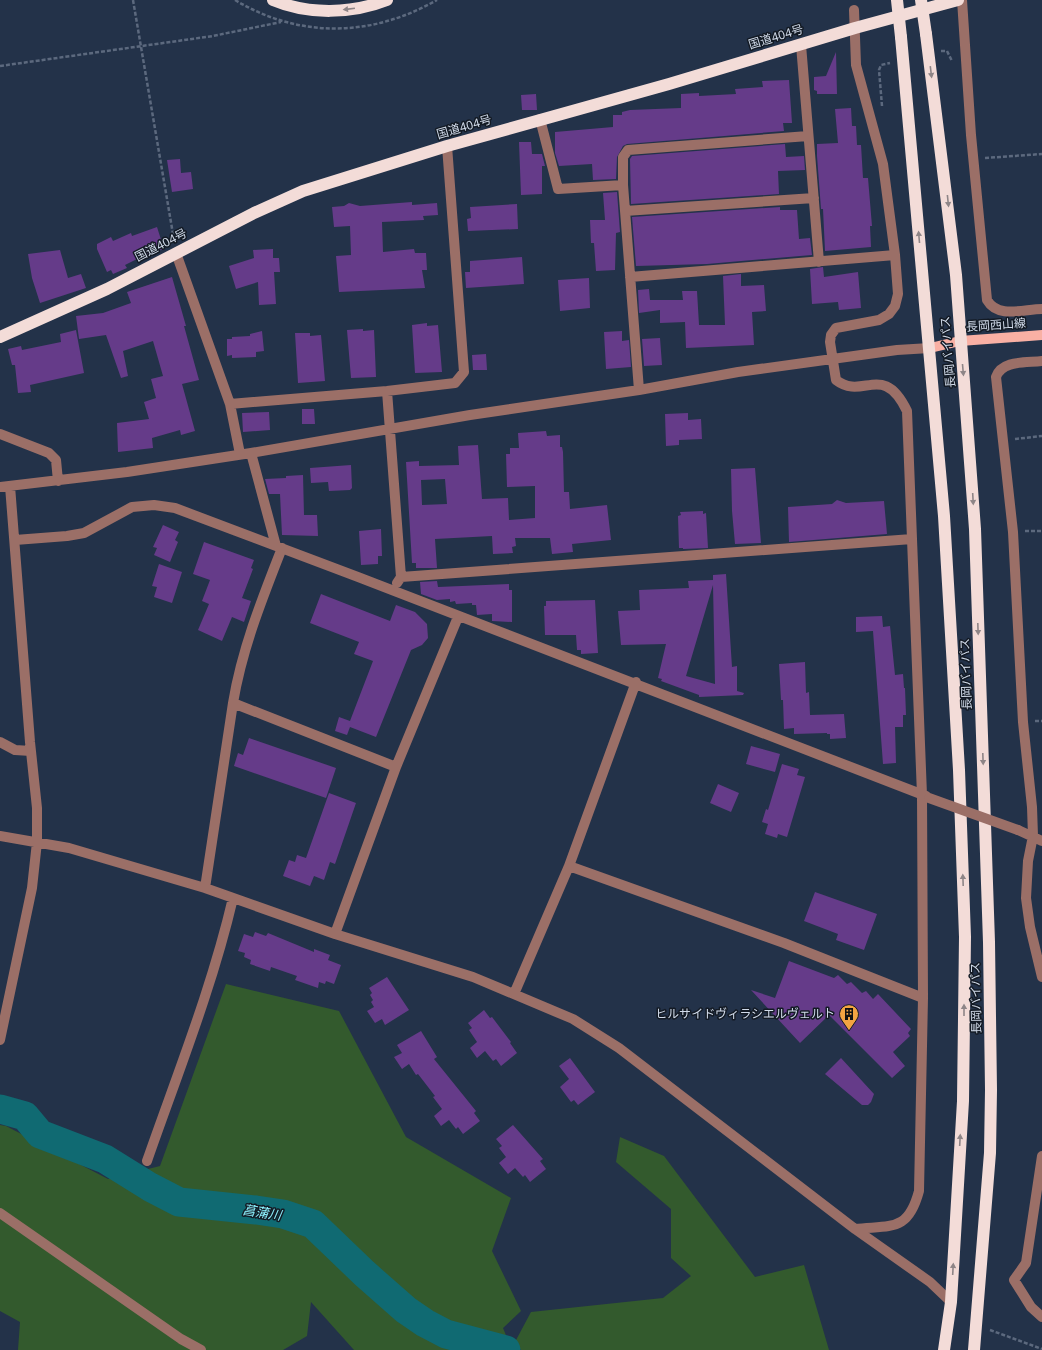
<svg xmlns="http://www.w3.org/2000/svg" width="1042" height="1350" viewBox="0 0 1042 1350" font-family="'Noto Sans','Noto Sans JP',sans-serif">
  <rect width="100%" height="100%" fill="#233249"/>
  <!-- green -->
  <path fill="#335a2d" d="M226,984L339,1011L406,1137L511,1198L492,1251L521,1311L503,1328L512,1350H354L311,1302L307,1336L283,1350H18L20,1322L0,1311V1125L6,1126L108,1179L160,1166Z
    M620,1137L664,1156L755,1277L804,1265L829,1350H521L515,1342L531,1312L663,1298L691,1276L671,1258V1209L616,1162Z"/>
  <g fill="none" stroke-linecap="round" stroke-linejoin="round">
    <!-- river -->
    <path stroke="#106a72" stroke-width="29" d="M0,1109L25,1116L40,1134L105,1159L150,1187L179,1202L256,1210L283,1214L313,1224L364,1273L406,1310L425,1323L446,1334L506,1350"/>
  </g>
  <!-- building -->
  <path fill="#653b89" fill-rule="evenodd" d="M836,52L837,94H817V91L814,90V77L826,76Z
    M789,80L792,123H783L784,131L627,144L623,146L617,157L616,179L593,180L592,164L559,166L555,153V132L613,127V115H622V112L630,110L681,108V94L699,93V96L736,94L735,89L763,87L762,81Z
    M536,94L537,110H522L521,95Z
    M851,108L852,126H856L857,145H861L863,178H868L872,226H870L871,247L825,251L823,209H821L817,156V144L838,143L835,109Z
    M519,142H531L532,154H542L545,166H542V194L521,195Z
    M785,144L786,157L804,156L805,170L778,171L779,194L631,204L630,159L632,156Z
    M180,159L181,173L191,172L193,189L172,192L167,160Z
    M617,192L620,232L616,233L615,270L596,271L594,243H591L590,220H605L603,193Z
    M412,202V205L437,203L438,215L423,216L424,220L382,222L383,252L414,249L415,253H426L427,270H422L425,288L339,292L336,256L351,255L350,226L334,227L332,207L344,206L349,203L360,206Z
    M517,204L518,229L468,231L467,219L471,218L470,207Z
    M780,207V210H797L799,239L810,238L812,255L707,264L636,266L632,217Z
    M157,227L164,249L145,255L125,265L127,268L113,274L111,270L107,272L97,249V244L111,237L113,241L131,233L132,236Z
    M273,249V258H279L280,272H274L276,304L259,305L258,282L236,289L229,266L254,258L253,250Z
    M60,250L68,278L81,274L86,288L40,303L32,278L28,254Z
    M522,257L524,284L466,288L465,272H470V261Z
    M823,267L824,277L858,272L861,308L839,310L838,302L812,304L810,269Z
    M741,274V286L764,285L766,311L752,312L754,345L686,348L685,322L660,323V310L639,313L638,290L649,289L650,300H683L682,291H697L699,325H725L723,276Z
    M172,277L186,326H184L199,380L182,384L195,431L181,435L180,430L152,438L153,448L118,452L117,423L149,419L144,402L156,398L151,379L163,376L153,341L123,351L128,376L121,378L106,335L79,339L76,316L103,313L131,303L127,292Z
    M589,278L590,308L560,311L558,280Z
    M427,323V326L438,325L442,372L415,373L412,325Z
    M363,329V331L374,330L376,377L351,378L347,330Z
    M76,330L84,373L30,385L31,392L18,393L15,365H12L8,349L21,346L22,350L61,342L60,334Z
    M262,331L264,351L256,352V357L232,358V355L227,356V339H232V337L250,336V334Z
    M622,331V341L629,340L631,367L606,369L604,332Z
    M295,333H310V336L321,335L325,381L298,383Z
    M660,338L662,365L644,366L642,339Z
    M486,354L487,370H473L472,355Z
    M302,409H314L315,424H302Z
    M269,412L270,430L243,432L242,413Z
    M688,413V420L701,419L702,439L679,440V445L666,446L665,414Z
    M546,431L547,436L560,435V447H562L563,452L564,492H569L570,509L607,505L611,540L572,544L573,552L552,554L550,538H515L516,546L512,547L513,553L493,554L492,536L435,539L437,568H416V563H412L406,462L419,461V466L459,465L458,446L478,445L482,499L508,498L509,520L535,518V486L507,487L506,454H510V448H519L518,433ZM445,479L447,504L422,505L421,480Z
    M351,465L352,488L350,490L329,491L328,482L311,483L310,468Z
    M755,468L761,543L735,544L732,511L731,469Z
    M303,475L304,515H317L318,536L282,535L280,494H269L265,479L286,478V476Z
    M837,500L846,503L884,501L887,534L789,542L788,507L832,504Z
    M703,511V514L706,513L708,548L683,549V548H679L678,516L681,515L680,512Z
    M163,525L179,532L175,540L178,542L170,562L154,555L157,548L153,547Z
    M381,529L382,556H378V564L361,565L359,531Z
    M204,542L254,560L251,568L253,569L242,598L251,601L244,622L232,617L222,641L198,630L209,604L202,601L210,580L193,574Z
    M159,564L182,572L172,603L154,597L157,587L152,586Z
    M726,574L732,667L737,666V691L744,693L743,695L699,697V695L661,681L662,679L658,678L666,644L621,645L618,611L640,610L639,590L689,588L688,581L713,580V575ZM713,585L715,684L686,676Z
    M437,581L438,587L509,584V590H512V622L492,621V614L477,615L476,605H472V603L456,604L455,601L450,602V599L437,600L421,594L420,582Z
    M321,594L390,621L396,605L415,612L427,624L428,638L422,645L411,650L376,737L350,727L347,735L335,731L339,717L350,721L373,661L354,654L359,642L310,623Z
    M595,600L598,653L581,654V650H577L576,635H545L544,606H546V601Z
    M882,616L883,627L890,626L895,675L903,674L904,688H905L906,715H903V727H895L896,763L883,764L873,631L856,632V617Z
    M805,662L806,693L809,692L810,715L844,714L846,738L830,739V734H827V733L794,734V728L784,729L783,700H781L779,664Z
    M249,738L336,768L326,798L234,766L238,753L243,755Z
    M751,746L780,754L775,772L746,764Z
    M782,764L799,769L797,775L805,777L787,837L778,834L777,838L765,834L768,824L762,822L766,809L768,810Z
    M718,784L739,793L731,812L710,803Z
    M329,793L356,803L335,864L330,862L324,880L314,876L310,886L283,876L289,860L295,862L297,855L306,858Z
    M815,892L877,914L864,950L836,940L838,934L804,921Z
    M255,932L266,936L268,933L314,952V949L330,955L328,960L341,965L334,984L326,981L325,984L319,982L318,988L295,980L297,976L271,967L270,971L250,964L251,960L244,957L245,953L238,951L244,934L253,937Z
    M789,961L834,978L838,975L847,984L851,982L862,993L866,991L873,999L878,994L911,1029L908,1033L910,1036L893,1052L905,1066L892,1078L829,1015L800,1043L751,990L775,998Z
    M387,977L409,1010L385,1025L382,1019L375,1023L367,1011L374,1007L371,1002L373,1000L370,995L372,993L369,988Z
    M484,1010L490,1018L492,1017L511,1042L510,1043L517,1053L501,1066L496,1059L493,1061L485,1051L477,1058L470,1048L477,1042L469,1030L472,1028L468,1023Z
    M421,1031L437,1057L434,1059L476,1111L474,1113L480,1121L463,1134L458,1127L456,1129L449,1120L441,1126L434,1116L442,1109L433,1097L435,1096L418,1074L416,1075L409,1064L402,1069L394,1057L402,1053L397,1045Z
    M570,1058L595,1092L578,1105L574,1100L571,1102L560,1087L569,1079L559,1066Z
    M841,1058L874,1094L871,1102L868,1105H862L825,1074Z
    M513,1125L543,1159L540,1161L546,1169L530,1182L525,1175L523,1177L515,1168L508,1174L499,1163L506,1157L499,1148L502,1146L496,1139Z"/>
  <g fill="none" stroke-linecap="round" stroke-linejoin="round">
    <!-- path -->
    <path stroke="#5c697e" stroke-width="2.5" stroke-dasharray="4 2" stroke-linecap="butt" d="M133,0L174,240
      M235,0C300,39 372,37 437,0
      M941,51H947L952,61
      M0,66L213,36L281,22
      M882,106L879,70L881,65L890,63
      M985,158L1042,154
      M1015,439L1042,436
      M1025,531H1042
      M1035,721H1042
      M990,1330L1042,1349"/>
    <!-- minor -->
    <path stroke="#9b6f67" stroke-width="10" d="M962,0L971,135L987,300C998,319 1024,309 1042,309
      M854,10L856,65L883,164L895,255L898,294L895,306L889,314L879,320L836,328L831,335L830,342L836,380C863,401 883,361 907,411L922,795L923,998L919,1191C908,1232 892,1225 855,1229
      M801,45L819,262
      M540,119L558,189L623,185
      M625,211L814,198
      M176,253L230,404L240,454
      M630,277L895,255
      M1042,361C1026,363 1002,360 996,377L1013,532L1023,722L1032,807L1033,836L1028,861L1026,898L1030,927L1042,977
      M639,390L623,185V157L628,150L808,136
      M387,391L401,577L397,583
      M230,404L387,391L455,383L464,372L447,146
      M0,434L49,453L56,460L58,481
      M251,453L276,546
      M0,487L127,472L251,453L470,415L639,390L738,372L897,350L930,348
      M15,540L67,536L84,533L132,507L154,505L175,508C426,602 676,698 926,796
      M401,577L912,539
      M233,703C242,649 262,599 282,548
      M0,742L15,750L31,751
      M1018,830L1042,841
      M0,836L69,848L205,888L335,934L473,977L573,1019L619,1048L855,1229L930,1282L951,1302
      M569,866L784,943L923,998
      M205,888L233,703L396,767
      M335,934L396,767L458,617
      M514,994L569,866L636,682
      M0,1040L32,888L37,842V808L30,742L10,486
      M1042,1156L1026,1263L1014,1280L1031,1307L1042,1317
      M147,1161C177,1075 212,988 233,898
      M0,1213L181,1339L201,1350"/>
    <!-- major -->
    <path stroke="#f9b0a4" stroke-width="10" d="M930,348L960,341L1042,335"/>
    <!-- highway -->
    <path stroke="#f3dcd8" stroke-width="12" d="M273,0C308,15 352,14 387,0
      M926,34L956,275L975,529L989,942L991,1090L990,1153L974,1350
      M901,37L944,516L959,770L965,937L963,1101L951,1302L944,1350
      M0,337L107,289L254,213L303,191L447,146L669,84L855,28L958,0"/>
    <!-- minor-bridge -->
    <path stroke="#9b6f67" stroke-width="10" d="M929,798L1018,830"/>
    <!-- highway-bridge -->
    <path stroke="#f3dcd8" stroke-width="12" d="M897,0L901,37
      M921,0L926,34"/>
  </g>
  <!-- one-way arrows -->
  <defs><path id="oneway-solid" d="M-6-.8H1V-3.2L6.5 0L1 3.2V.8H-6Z"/></defs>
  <g fill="#8e8587">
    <use href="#oneway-solid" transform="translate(349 9) rotate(173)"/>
    <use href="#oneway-solid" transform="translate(931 72) rotate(83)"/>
    <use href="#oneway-solid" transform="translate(948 201) rotate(84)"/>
    <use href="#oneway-solid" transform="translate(919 237) rotate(-95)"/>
    <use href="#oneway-solid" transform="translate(963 370) rotate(85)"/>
    <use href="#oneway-solid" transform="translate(973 499) rotate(87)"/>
    <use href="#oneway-solid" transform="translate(978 629) rotate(88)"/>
    <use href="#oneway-solid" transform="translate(983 759) rotate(88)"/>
    <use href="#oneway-solid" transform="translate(963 880) rotate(-92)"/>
    <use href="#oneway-solid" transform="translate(964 1010) rotate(-90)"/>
    <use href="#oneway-solid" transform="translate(960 1140) rotate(-87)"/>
    <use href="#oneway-solid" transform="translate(953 1269) rotate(-87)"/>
  </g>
  <!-- icons -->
  <defs>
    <g id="building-pin" transform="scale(1)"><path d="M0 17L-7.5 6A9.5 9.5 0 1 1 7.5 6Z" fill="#f3a442" stroke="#131a24"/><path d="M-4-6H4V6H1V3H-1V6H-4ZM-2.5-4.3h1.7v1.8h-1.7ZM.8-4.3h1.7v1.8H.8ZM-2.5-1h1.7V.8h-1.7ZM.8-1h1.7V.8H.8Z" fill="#111"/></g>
  </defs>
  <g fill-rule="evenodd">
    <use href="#building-pin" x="849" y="1014"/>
  </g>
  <g text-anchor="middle" stroke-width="3" stroke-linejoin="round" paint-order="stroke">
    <!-- street labels -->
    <g font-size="12" fill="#d1dbea" stroke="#131a24">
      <text transform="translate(776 37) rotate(-17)" y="4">国道404号</text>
      <text transform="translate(464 127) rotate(-16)" y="4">国道404号</text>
      <text transform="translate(161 245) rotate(-27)" y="4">国道404号</text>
      <text transform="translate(996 325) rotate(-4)" y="4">長岡西山線</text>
      <text transform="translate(948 352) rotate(-95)" y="4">長岡バイパス</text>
      <text transform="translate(966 674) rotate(-92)" y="4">長岡バイパス</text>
      <text transform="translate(976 998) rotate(-91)" y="4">長岡バイパス</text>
    </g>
    <!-- poi labels -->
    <g font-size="12" fill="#d1dbea" stroke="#131a24" text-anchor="end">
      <text x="835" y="1018">ヒルサイドヴィラシエルヴェルト</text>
    </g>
    <!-- water labels -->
    <g font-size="13" font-style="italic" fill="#8aeefa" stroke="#131a24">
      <text transform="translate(262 1212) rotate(9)" y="5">菖蒲川</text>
    </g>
  </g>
</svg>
